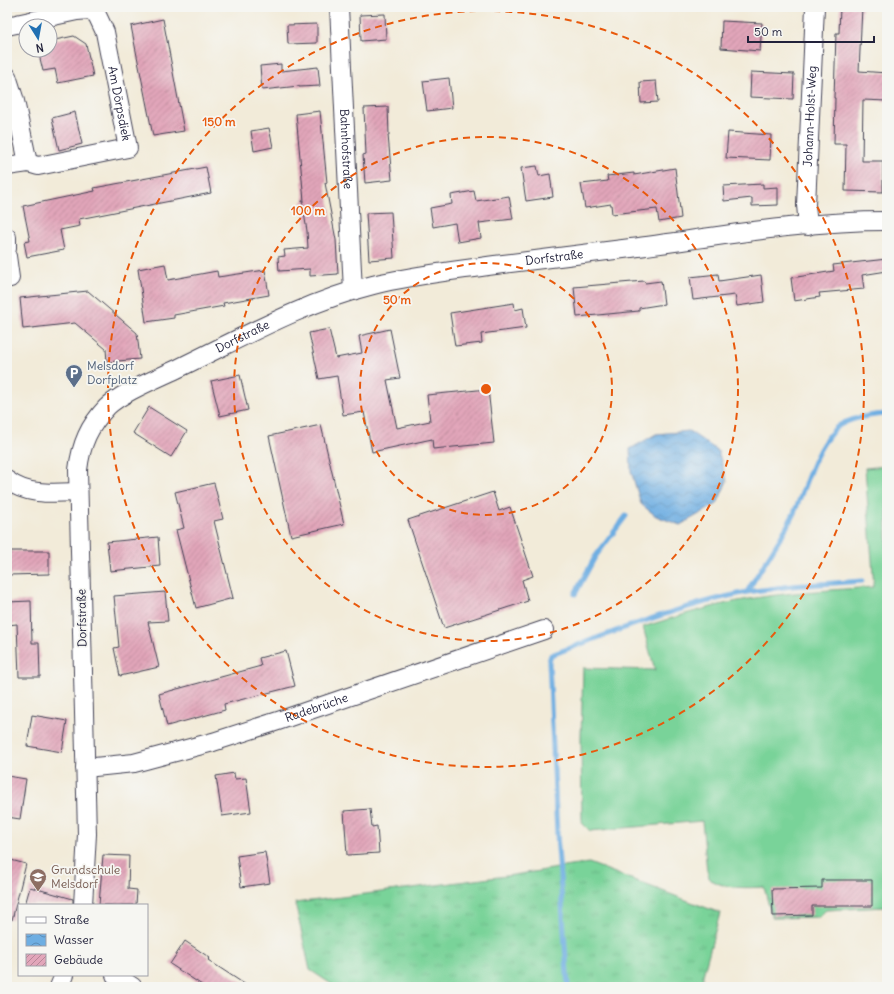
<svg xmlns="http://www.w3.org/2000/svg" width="894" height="994" viewBox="0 0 894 994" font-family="Delius,sans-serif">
  <defs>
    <pattern id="grass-tufts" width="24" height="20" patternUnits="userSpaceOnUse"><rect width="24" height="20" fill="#79d399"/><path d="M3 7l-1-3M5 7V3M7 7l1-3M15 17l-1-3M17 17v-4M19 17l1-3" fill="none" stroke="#68b585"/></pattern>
    <pattern id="water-waves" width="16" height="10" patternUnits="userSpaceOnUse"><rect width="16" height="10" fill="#6eaee2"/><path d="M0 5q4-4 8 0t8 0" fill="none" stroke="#5a8db8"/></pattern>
    <pattern id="building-hatch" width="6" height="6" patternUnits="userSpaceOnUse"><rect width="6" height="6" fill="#e2a6ba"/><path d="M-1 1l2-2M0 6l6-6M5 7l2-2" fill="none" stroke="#b78798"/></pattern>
  </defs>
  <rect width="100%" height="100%" fill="#f6f6f2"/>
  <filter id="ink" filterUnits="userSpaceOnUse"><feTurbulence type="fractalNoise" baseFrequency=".025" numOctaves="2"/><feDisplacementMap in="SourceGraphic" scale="8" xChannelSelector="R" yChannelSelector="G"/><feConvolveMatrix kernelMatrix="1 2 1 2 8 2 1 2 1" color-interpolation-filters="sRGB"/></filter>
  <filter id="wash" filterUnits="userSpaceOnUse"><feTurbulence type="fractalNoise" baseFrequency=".012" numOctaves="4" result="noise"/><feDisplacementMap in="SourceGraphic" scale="16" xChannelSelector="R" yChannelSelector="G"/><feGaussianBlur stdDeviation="0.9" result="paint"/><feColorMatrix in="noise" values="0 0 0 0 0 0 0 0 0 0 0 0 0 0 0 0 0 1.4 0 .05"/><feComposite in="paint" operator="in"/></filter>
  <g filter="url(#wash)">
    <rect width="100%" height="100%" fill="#f2ebd9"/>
    <!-- grass -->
    <path fill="url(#grass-tufts)" stroke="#4e7a6a" d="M589,863L720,913L703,975L702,987H336L310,970L295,903L514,875Z"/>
    <!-- pitch -->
    <path fill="#79d399" stroke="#4e7a6a" d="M887,466V898L885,907L826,910L819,917L772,918L764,887C746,888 727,889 710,880L707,871L702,821L590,831L582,823L581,737L583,668L655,670L643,627C678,616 713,605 749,599C790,592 832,590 874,587L865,468Z"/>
    <!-- water -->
    <path fill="url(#water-waves)" stroke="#48688e" d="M689,431L718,451L727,481L717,504L680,525L656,516L641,504L631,471L630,449L656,434Z"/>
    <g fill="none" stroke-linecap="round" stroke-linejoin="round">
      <!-- stream -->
      <path stroke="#6eaee2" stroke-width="5" d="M747,592L792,586L862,581
        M575,594L595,557L626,516
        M568,987L557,834L549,661L551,655C616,631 679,606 747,592C762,566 781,540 794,513C806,486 812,454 833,431C844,418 871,415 887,414"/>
    </g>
    <g id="blocks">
      <!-- building -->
      <path fill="url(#building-hatch)" d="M840,7H862L859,71L887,73V101L863,100L862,161H883V192L845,191L846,144H834L835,98H834L836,33H839Z
        M385,14L386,39L361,41L360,15Z
        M163,19L184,131L153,136L131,26Z
        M722,21L762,23L760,51L721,48Z
        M317,24V43L288,44L287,25Z
        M74,36L86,44L93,76L58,83L55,69L43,71L38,50H50V41Z
        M281,64V71L318,67L320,86L299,87V86L262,90L260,66Z
        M751,72L794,74L793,99L750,97Z
        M449,78L452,108L427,111L423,81Z
        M656,81L658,102L641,103L640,82Z
        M388,107L389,135H388L392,180L365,183L363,155L366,154L364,108Z
        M320,111L327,183H325L336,240L338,274L310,276V269L279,271L278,257L285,256L284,250L308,248L307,231L302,201H304L296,114Z
        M75,112L82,144L59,150L52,118Z
        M269,128L273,147L254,151L251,131Z
        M728,132L771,135L770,160L726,158Z
        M537,166L539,176L550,174L553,197L526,201L521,168Z
        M206,167L211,193L79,219L80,226L60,230L64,250L27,257L24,242L30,241L23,206L95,191L94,188Z
        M675,168L681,218L659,222L657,209L612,214L611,204L585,208L581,184L608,181L607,176L634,173V175Z
        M763,184V188L778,187V205L752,206V198L724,201L723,186Z
        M474,191L476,201L509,196L513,219L479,223L481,238L458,242L455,223L433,227L430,208L452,204L451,195Z
        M391,212L394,258L369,260L366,213Z
        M887,259V271L862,275L864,289L819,293L820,297L794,301L791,278L834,271L833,265Z
        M165,264L168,280L217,271L218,277L265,270L269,295L223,303L224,306L174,315V318L146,322L138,269Z
        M718,274L719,281L761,275L764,302L737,306L735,295L693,300L690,277Z
        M644,281L645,283L661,281L664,304L639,308V311L577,317L574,287Z
        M88,291L137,333L140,359L107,362L106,349L75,323L23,329L20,298Z
        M514,303L515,310L523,308L526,328L481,334L482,343L455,346L450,313Z
        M329,329L336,358L362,353L359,336L390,329L400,378L387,380L397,428L430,421L427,395L488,389L494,443L433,449L432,439L372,452L364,412L343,415L337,376L319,379L309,333Z
        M240,375L248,410L220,416L211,381Z
        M149,407L187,431L171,457L133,433Z
        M321,425L344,524L291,536L269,436Z
        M214,483L223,519L214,521L233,598L196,608L176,530L184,528L175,492Z
        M493,492L499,511L510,507L533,576L522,580L528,601L444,628L408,520Z
        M158,537L160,566L110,571L107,542Z
        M8,551H49V574L8,575Z
        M165,592L168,621L148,622L159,667L120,676L114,648L119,647L114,596Z
        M31,601L32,643H39L40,677H19L17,624L7,625V602Z
        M286,651L295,686L224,704L225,710L167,726L159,694L261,666L259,658Z
        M32,715L67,721L62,752L27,746Z
        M234,773L235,779L246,778L251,812L222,816L216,776Z
        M7,776L26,779L20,819L7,817Z
        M370,809L372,827L377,826L379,853L347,855L344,811Z
        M265,852L270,883L241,887L237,856Z
        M103,855L129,856L128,889L137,890L136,905H99Z
        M7,859L26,864L12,920L7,919Z
        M822,880H872V906H812V915L773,916L772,889L822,888Z
        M30,887L73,899V905H25Z
        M185,941L210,958L208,960L249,987H205L170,964Z"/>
    </g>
  </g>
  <g filter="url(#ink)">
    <use href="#blocks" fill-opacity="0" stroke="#414053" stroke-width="1"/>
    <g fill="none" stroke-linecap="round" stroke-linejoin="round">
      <!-- minor casing -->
      <g stroke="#414053" stroke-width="20">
        <g id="minor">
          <path id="s1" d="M339,7L353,291"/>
          <path id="s2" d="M7,26L77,11L90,10L97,15L105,32L128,148L38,166L28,163L7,166"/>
          <path d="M7,76L15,101L28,163"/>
          <path id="s3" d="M808,226L806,205L815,7"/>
          <path d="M7,237V249"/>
          <path d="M7,256L10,278"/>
          <path d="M7,480C27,496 54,493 78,492"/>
          <path id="s4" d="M85,768L134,763L213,742L278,721L544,630"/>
          <path id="s5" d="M83,905L87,834L78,470C81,444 89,426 107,407C122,392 161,377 181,367C243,337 305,302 373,285C413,275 454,271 495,265C540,259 586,254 631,248C716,237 801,221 887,221"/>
          <path d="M115,975L133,987"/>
          <path d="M59,987L64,975"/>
        </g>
      </g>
      <!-- minor -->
      <use href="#minor" stroke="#fff" stroke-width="18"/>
    </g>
  </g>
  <!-- distance rings -->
  <g fill="none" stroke="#e8590c" stroke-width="2" stroke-dasharray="7 5">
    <circle cx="486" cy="389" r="126"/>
    <circle cx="486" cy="389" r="252"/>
    <circle cx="486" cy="389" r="378"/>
  </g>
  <!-- icons -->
  <defs>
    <g id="parking-pin" transform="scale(0.9)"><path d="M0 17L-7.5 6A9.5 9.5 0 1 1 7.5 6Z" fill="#5c6f8a" stroke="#f6f6f2"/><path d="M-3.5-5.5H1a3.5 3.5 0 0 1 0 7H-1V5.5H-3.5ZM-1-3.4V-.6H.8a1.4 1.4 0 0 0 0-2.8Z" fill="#fff"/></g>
    <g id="school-pin" transform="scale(0.9)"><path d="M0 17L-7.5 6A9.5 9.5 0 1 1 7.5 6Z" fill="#8d6e63" stroke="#f6f6f2"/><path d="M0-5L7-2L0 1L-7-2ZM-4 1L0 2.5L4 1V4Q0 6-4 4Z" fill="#fff"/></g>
  </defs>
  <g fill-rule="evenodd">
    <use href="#parking-pin" x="74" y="373"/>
    <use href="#school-pin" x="38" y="877"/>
  </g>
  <g text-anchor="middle" stroke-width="3.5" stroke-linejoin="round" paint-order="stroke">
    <!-- street labels -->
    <g font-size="12" fill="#22223b" stroke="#f6f6f2">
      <text dy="4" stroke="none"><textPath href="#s2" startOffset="185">Am Dörpsdiek</textPath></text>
      <text dy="4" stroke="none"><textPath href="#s3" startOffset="110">Johann-Holst-Weg</textPath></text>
      <text dy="4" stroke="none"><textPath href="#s1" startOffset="142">Bahnhofstraße</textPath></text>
      <text dy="4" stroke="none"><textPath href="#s5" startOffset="983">Dorfstraße</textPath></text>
      <text dy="4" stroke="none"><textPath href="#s5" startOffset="659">Dorfstraße</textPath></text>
      <text transform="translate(82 618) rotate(-91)" y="4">Dorfstraße</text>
      <text dy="4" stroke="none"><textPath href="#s4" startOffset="240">Radebrüche</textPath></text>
    </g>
    <!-- service labels -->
    <g font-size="12" fill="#4e5e75" stroke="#f6f6f2" text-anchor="start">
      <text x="87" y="370">Melsdorf<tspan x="87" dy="14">Dorfplatz</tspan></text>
    </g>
    <!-- education labels -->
    <g font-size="12" fill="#785e54" stroke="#f6f6f2" text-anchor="start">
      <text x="51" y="874">Grundschule<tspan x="51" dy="14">Melsdorf</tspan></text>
    </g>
  </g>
  <circle cx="486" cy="389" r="6" fill="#e8590c" stroke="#f6f6f2" stroke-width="2"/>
  <g font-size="12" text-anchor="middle" font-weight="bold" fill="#e8590c" stroke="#f6f6f2" stroke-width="3.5" stroke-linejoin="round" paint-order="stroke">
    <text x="219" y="126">150 m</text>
    <text x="308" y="215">100 m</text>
    <text x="397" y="304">50 m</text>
  </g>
  <!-- margin -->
  <rect width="894" height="994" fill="none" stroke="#f6f6f2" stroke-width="24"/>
  <!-- legend -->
  <rect x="18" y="904" width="130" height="72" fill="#f6f6f2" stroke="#a1a1a9"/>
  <rect x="26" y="917" width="20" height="6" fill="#ffffff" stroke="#a1a1a9"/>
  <text x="54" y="924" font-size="12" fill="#22223b">Straße</text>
  <rect x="26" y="934" width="20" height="12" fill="url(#water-waves)" stroke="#a1a1a9"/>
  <text x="54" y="944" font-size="12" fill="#22223b">Wasser</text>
  <rect x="26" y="954" width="20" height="12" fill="url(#building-hatch)" stroke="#a1a1a9"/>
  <text x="54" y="964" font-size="12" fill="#22223b">Gebäude</text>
  <!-- north arrow -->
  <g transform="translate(38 38) rotate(169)"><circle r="19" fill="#f6f6f2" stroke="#a1a1a9"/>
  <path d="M0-3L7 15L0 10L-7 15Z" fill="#1f6fb2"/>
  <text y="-6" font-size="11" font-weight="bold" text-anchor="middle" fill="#22223b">N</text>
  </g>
  <!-- scale -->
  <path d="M748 36v6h126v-6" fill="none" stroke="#22223b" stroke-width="2"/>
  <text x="754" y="36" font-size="12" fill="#22223b" stroke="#f6f6f2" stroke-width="3" paint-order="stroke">50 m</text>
</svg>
